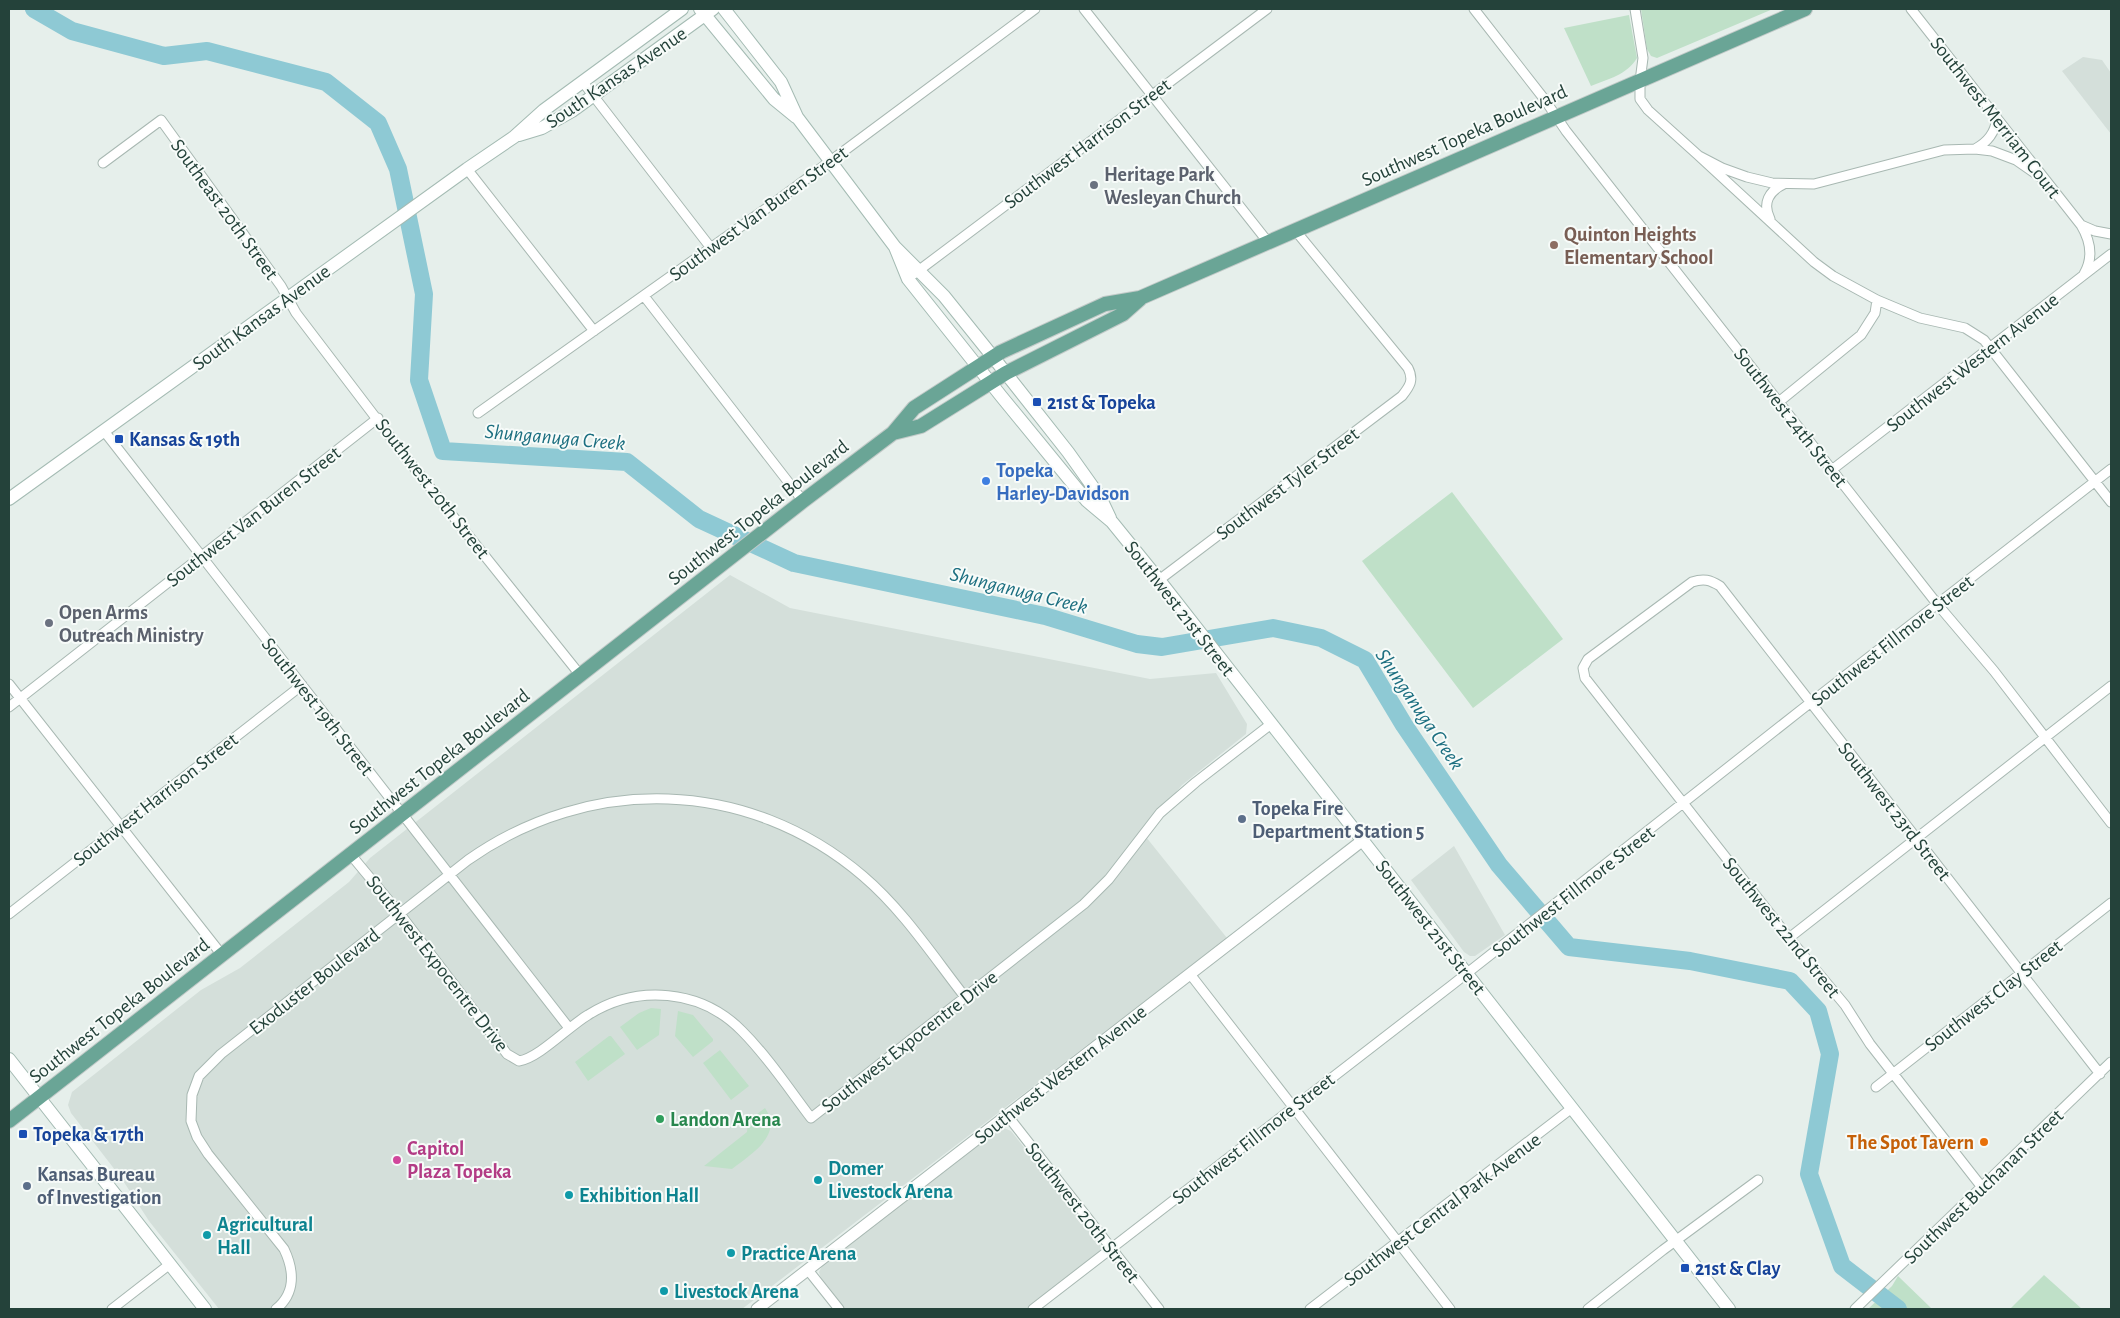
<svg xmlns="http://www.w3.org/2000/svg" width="2120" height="1318" viewBox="0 0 2120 1318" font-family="'Alegreya Sans',sans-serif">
  <rect width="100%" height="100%" fill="#e6efeb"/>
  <!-- built -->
  <path fill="#d4dfda" d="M2083,57L2102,60L2111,73V134L2062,71Z
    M730,575L790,608L1150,679L1216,673L1247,724L1246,734L1182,785L1142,832L1227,938L742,1309H219L149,1221L122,1179L71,1113L68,1105L72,1092L201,990L240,968L349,882L370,858Z
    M1454,846L1505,935L1475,956H1470L1464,952L1411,880Z
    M1004,1128L1011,1131L1097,1240L1101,1247L1100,1251L1027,1309H845L821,1279L819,1272L822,1266L999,1129Z"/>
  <!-- green -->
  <path fill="#bfe0c8" d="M1641,9H1773L1657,58L1651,56L1647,49Z
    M1629,15L1637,58C1627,75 1608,79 1591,86L1564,28Z
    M1452,492L1563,639L1473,708L1362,561Z
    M651,1008L661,1009L659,1035L637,1050L620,1027L639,1013Z
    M678,1011L693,1015L713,1039V1041L693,1057L675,1036Z
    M609,1036H611L625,1054L588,1081L575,1062Z
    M720,1050L749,1086L731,1100L703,1063Z
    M765,1108C784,1135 751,1154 732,1169L704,1166L747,1132L748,1121Z
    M2044,1275L2082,1309H2010Z
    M1898,1276L1931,1308L1936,1309H1868L1892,1286Z"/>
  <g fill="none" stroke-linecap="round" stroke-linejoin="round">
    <!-- river -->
    <path stroke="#8ec9d4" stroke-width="18" d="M34,9L72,31L164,56L207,51L326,82L378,123L398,169L424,294L419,380L443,451L627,462L699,519L794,563L1045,616L1137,644L1162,647L1273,628L1321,638L1365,660L1404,725L1499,865L1569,947L1690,961L1790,981L1818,1011L1830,1054L1809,1174L1842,1266L1898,1309"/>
    <!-- minor casing -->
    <g stroke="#a8b8b2" stroke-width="11">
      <path id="minor" d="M1084,9L1268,242
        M1474,9L1545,100L1566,131L1938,605L1994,671L2111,823
        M1635,9L1643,58L1640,81V99L1648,110L1699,156L1722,168L1747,177L1772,183L1814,184L1944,150L1975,149L1992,151L2016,160L2046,181
        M1911,9L2081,225L2095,231L2111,234
        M582,81L711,248
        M1975,149C1988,142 1995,133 1997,118
        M1699,156L1814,262L1833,276L1877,300L1920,318L1965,328L1984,340L2111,502
        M103,163L161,120L281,286L296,313L408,460L581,676
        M467,169L594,331
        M1770,219C1762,203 1769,191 1784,184
        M2081,225C2090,240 2094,257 2084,274
        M914,274L1267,9
        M644,296L803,501
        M1780,401L1861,335L1875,313L1877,300
        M478,413L774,203L1035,9
        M104,431L569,1028
        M1833,469L2111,254
        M1159,580L1402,396C1410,386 1414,380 1408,368L1295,230
        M9,684L222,955
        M9,707L378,418
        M351,855L400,914L507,1054L519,1061C539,1058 569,1026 588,1015C637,984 701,989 742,1031C768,1057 789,1089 811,1118L1084,904L1109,879L1160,813L1196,782L1271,724
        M9,914L302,685
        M1789,938L2111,686
        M1190,974L1450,1309
        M1876,1087L2111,903
        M1007,1115L1159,1309
        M1981,1186L1870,1044L1845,1005L1789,938L1585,678L1583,668L1588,659L1692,582C1704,578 1710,580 1720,586L2100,1074
        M808,1270L839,1309
        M112,1309L170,1264
        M276,1309C296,1293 294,1270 284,1249L208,1154L197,1137L191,1121L192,1095L199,1076L221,1054L468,860C590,774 748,778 863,876C903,910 933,956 965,997
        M1033,1309L1452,985L1801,710L2111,469
        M1310,1309L1572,1108
        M1588,1309L1663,1250L1758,1180
        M1855,1309L2111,1062"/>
    </g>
    <!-- tertiary casing -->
    <g stroke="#a8b8b2" stroke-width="13">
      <path id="tertiary" d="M757,1309L1363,840"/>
    </g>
    <!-- secondary casing -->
    <g stroke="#a4bbb3" stroke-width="14">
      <path id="secondary" d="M700,9L774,99L796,117
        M724,9L781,82L797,117L895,247L944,296L993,357L1068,452L1100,497L1110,518
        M519,135L542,128L572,111L713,9
        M895,247L908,279L1001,396L1087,501L1112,522L1159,580L1729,1309
        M9,499L467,169L514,137L544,110L682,9
        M9,1059L205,1309"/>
    </g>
    <!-- primary casing -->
    <g stroke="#c2cac8" stroke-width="16">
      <path id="primary" d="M893,433L921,426L1006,373L1123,314L1140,299
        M9,1121L803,501L893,433L914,408L1001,352L1105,304L1140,298L1805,9"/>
    </g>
    <!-- minor -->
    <use href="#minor" stroke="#fff" stroke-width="9"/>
    <!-- tertiary -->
    <use href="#tertiary" stroke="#fff" stroke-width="11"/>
    <!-- secondary -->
    <use href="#secondary" stroke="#fff" stroke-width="12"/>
    <!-- primary -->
    <use href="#primary" stroke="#6aa596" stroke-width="14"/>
  </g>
  <!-- markers -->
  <g fill="#6b7280" stroke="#f7fbf9" stroke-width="2">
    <circle cx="1094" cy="185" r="5"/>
    <circle cx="49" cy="623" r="5"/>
  </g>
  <circle fill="#8d6e63" stroke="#f7fbf9" stroke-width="2" cx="1554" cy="245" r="5"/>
  <g fill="#1a4fb4" stroke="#f7fbf9" stroke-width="2">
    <rect x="1032" y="397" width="10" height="10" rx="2.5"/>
    <rect x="114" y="434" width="10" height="10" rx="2.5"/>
    <rect x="18" y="1129" width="10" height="10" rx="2.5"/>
    <rect x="1680" y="1263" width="10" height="10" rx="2.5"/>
  </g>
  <circle fill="#3f7fe0" stroke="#f7fbf9" stroke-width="2" cx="986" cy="481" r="5"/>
  <g fill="#5c6f8a" stroke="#f7fbf9" stroke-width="2">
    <circle cx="1242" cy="819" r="5"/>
    <circle cx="27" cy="1186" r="5"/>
  </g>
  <circle fill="#2e9e5b" stroke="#f7fbf9" stroke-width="2" cx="660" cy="1119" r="5"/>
  <circle fill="#e8710a" stroke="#f7fbf9" stroke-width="2" cx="1984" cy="1142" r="5"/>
  <circle fill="#d1479c" stroke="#f7fbf9" stroke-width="2" cx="397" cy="1160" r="5"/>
  <g fill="#0f9aa8" stroke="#f7fbf9" stroke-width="2">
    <circle cx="818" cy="1180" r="5"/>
    <circle cx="569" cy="1195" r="5"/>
    <circle cx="207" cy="1235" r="5"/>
    <circle cx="731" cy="1253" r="5"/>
    <circle cx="664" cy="1291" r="5"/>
  </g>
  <g text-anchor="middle" stroke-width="4" stroke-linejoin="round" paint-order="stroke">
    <!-- street labels -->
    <g font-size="20" fill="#24423a" stroke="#f7fbf9">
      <text transform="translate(616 77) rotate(-34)" y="7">South Kansas Avenue</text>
      <text transform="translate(1996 117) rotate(52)" y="7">Southwest Merriam Court</text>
      <text transform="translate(1464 135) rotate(-24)" y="7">Southwest Topeka Boulevard</text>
      <text transform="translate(1087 143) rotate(-37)" y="7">Southwest Harrison Street</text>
      <text transform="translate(225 209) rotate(54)" y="7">Southeast 20th Street</text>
      <text transform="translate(758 213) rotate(-36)" y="7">Southwest Van Buren Street</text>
      <text transform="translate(261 317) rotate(-36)" y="7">South Kansas Avenue</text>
      <text transform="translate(1972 362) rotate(-38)" y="7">Southwest Western Avenue</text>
      <text transform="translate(1791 417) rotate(52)" y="7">Southwest 24th Street</text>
      <text transform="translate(1287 483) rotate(-37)" y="7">Southwest Tyler Street</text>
      <text transform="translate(433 488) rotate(52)" y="7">Southwest 20th Street</text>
      <text transform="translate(758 512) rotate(-38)" y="7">Southwest Topeka Boulevard</text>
      <text transform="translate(253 516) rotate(-38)" y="7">Southwest Van Buren Street</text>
      <text transform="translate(1180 608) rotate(52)" y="7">Southwest 21st Street</text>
      <text transform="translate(1892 640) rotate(-38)" y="7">Southwest Fillmore Street</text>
      <text transform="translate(318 706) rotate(52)" y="7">Southwest 19th Street</text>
      <text transform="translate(439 761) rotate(-38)" y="7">Southwest Topeka Boulevard</text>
      <text transform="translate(155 799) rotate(-38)" y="7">Southwest Harrison Street</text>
      <text transform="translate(1895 811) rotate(52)" y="7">Southwest 23rd Street</text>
      <text transform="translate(1573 891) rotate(-38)" y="7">Southwest Fillmore Street</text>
      <text transform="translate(1431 927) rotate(52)" y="7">Southwest 21st Street</text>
      <text transform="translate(1782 927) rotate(51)" y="7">Southwest 22nd Street</text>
      <text transform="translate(438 963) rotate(52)" y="7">Southwest Expocentre Drive</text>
      <text transform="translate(314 981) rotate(-38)" y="7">Exoduster Boulevard</text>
      <text transform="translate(1993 995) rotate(-38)" y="7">Southwest Clay Street</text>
      <text transform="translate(119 1010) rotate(-38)" y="7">Southwest Topeka Boulevard</text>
      <text transform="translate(909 1041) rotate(-38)" y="7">Southwest Expocentre Drive</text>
      <text transform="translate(1060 1074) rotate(-38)" y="7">Southwest Western Avenue</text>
      <text transform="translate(1253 1138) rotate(-38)" y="7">Southwest Fillmore Street</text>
      <text transform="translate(1983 1186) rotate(-44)" y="7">Southwest Buchanan Street</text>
      <text transform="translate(1442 1209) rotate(-37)" y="7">Southwest Central Park Avenue</text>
      <text transform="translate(1083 1212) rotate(52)" y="7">Southwest 20th Street</text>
    </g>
    <!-- worship labels -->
    <g font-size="20" font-weight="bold" fill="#5b616d" stroke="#f7fbf9" text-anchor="start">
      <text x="1104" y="181">Heritage Park<tspan x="1104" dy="23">Wesleyan Church</tspan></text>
      <text x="59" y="619">Open Arms<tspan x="59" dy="23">Outreach Ministry</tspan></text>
    </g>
    <!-- education labels -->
    <g font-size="20" font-weight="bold" fill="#785e54" stroke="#f7fbf9" text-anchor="start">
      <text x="1564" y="241">Quinton Heights<tspan x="1564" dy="23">Elementary School</tspan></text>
    </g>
    <!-- transit labels -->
    <g font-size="20" font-weight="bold" fill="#164399" stroke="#f7fbf9" text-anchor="start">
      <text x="1047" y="409">21st &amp; Topeka</text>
      <text x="129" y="446">Kansas &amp; 19th</text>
      <text x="33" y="1141">Topeka &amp; 17th</text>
      <text x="1695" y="1275">21st &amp; Clay</text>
    </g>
    <!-- shop labels -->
    <g font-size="20" font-weight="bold" fill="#366cbe" stroke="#f7fbf9" text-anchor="start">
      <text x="996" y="477">Topeka<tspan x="996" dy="23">Harley-Davidson</tspan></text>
    </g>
    <!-- service labels -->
    <g font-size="20" font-weight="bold" fill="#4e5e75" stroke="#f7fbf9" text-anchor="start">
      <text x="1252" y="815">Topeka Fire<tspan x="1252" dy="23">Department Station 5</tspan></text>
      <text x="37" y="1181">Kansas Bureau<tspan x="37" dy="23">of Investigation</tspan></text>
    </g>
    <!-- leisure labels -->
    <g font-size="20" font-weight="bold" fill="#27864d" stroke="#f7fbf9" text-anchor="start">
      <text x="670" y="1126">Landon Arena</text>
    </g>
    <!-- food labels -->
    <g font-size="20" font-weight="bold" fill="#c56008" stroke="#f7fbf9" text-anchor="end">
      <text x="1974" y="1149">The Spot Tavern</text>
    </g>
    <!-- hotel labels -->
    <g font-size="20" font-weight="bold" fill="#b23c85" stroke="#f7fbf9" text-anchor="start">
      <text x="407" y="1155">Capitol<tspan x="407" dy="23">Plaza Topeka</tspan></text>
    </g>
    <!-- culture labels -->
    <g font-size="20" font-weight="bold" fill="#0d838f" stroke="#f7fbf9" text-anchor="start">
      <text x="828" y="1175">Domer<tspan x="828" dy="23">Livestock Arena</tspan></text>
      <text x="579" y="1202">Exhibition Hall</text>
      <text x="217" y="1231">Agricultural<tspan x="217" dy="23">Hall</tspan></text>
      <text x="741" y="1260">Practice Arena</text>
      <text x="674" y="1298">Livestock Arena</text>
    </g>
    <!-- water labels -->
    <g font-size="21" font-style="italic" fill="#1c6f80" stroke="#f7fbf9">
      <text transform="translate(555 437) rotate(5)" y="7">Shunganuga Creek</text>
      <text transform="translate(1019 590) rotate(14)" y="7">Shunganuga Creek</text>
      <text transform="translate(1420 709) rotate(56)" y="7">Shunganuga Creek</text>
    </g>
  </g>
  <!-- border -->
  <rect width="2120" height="1318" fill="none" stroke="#24423a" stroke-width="20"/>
</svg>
